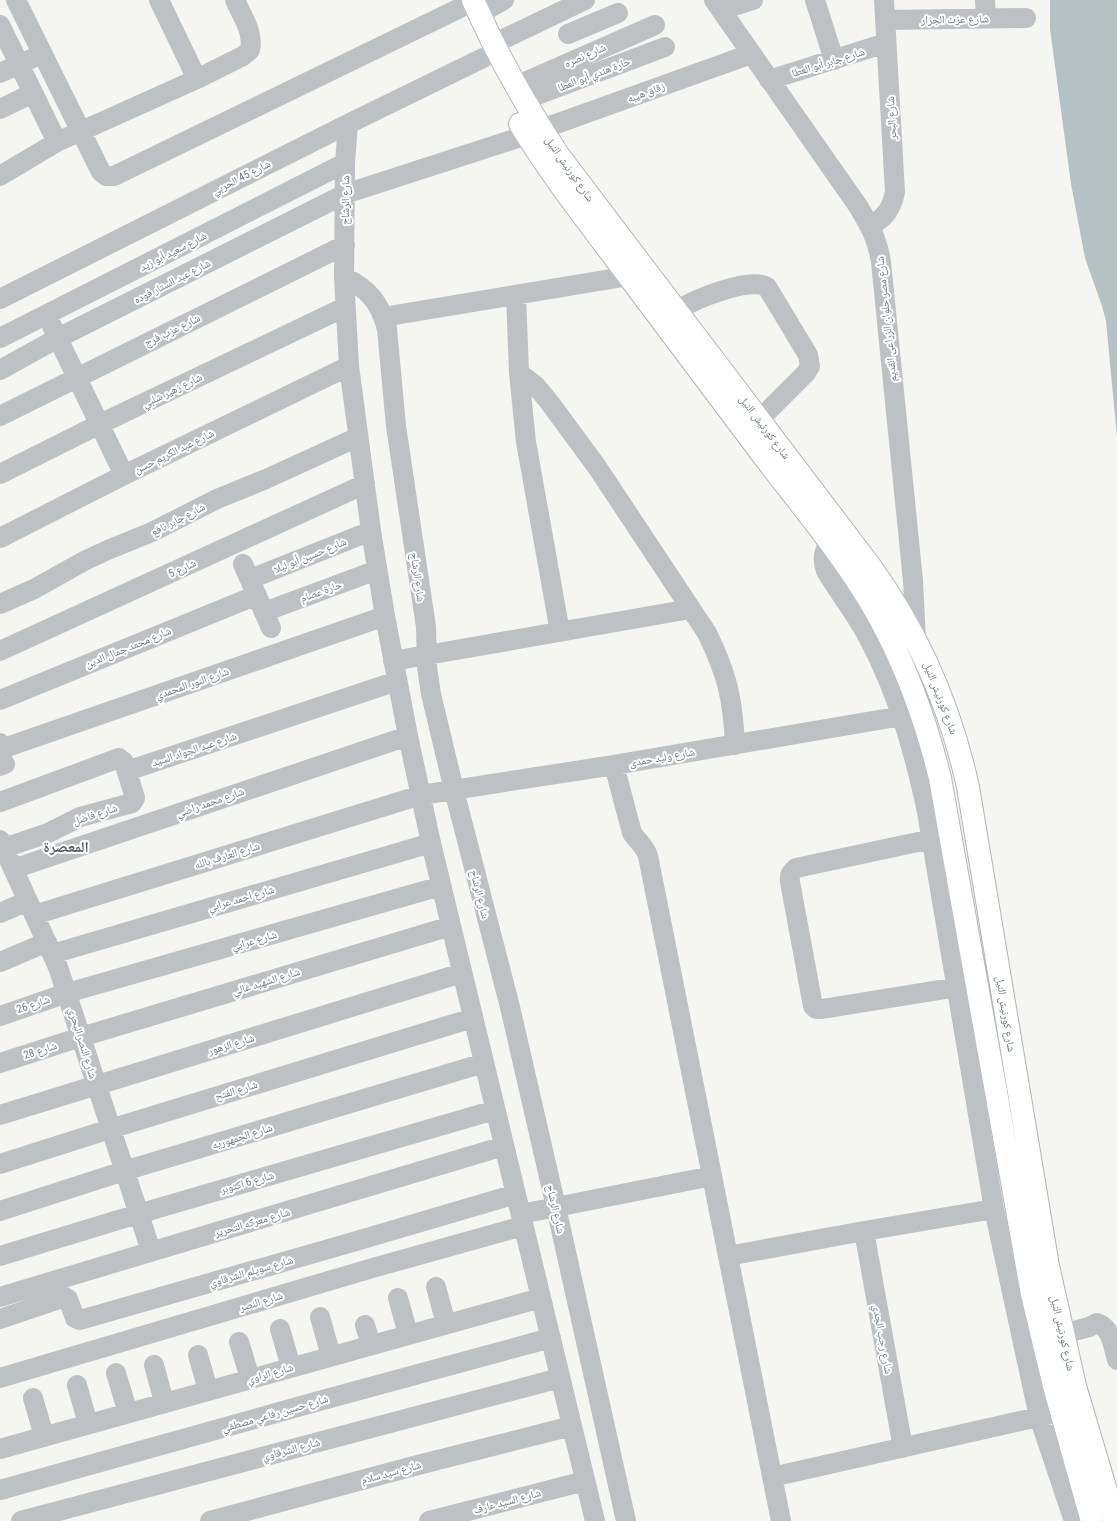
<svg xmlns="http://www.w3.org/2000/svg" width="1117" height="1521" viewBox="0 0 1117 1521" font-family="'Roboto Condensed','Noto Naskh Arabic',sans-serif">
  <rect width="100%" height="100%" fill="#f5f5f2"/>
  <!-- water -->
  <path fill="#b5c2c5" d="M1050,0H1117V437L1106,321L1102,306L1085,258L1071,184L1050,29Z"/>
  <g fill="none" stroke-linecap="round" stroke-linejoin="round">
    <!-- highway casing -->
    <g stroke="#b0b5b7" stroke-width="24">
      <path id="highway" d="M473,0C497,55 526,106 559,156L870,566C919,634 950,705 968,787L1048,1266L1075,1386L1115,1521
        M520,124C553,178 592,227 630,278C674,337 718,395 762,454C802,507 847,559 879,617C907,668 926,721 940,778L1032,1294L1054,1386L1092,1521"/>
    </g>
    <!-- minor -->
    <path stroke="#bdc1c4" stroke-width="20" d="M16,0L101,172L106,176H114L460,8
      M159,0L197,79
      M714,0L858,206C870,226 877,238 881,262L913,581L916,640
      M815,0L834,60
      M985,0L986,18
      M721,10L753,0
      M479,14L504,0
      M885,20L1026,18
      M0,25L57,142L197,79L243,56L250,50C254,32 242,16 235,0
      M568,34L618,13
      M493,44L585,0
      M0,73L31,59
      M769,80L886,43
      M516,86L655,25
      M524,100L665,47
      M0,109L33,93
      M348,124L345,163L344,277L349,366L371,531L385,616L408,736L431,843L595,1521
      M542,129L751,54
      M0,176L57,142
      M870,226C885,218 892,208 895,192L884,0
      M344,277C369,289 380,303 387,329L396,426L426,627L427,667L431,694L454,790L510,1007L556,1207L626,1521
      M516,295L519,373L526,442L560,632
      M0,299L348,124L483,58
      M383,317L629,276
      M664,320C668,317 672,314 676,311C693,300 750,276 767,287L808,355L810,366L806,373L759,420
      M52,326L124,475
      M0,338L345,163
      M0,370L58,338L345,194L527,135
      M519,373L536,386L550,403L597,467L707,633C727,674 733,699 735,745
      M0,416L345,245
      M0,474L100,424L345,307
      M0,538L124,475L349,366
      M829,543C823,552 822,560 826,571C839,593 856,614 868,637C898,693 914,751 927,812L994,1209L1039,1417L1074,1521
      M243,564L271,628
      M250,579L371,531
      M0,604L34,589L86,560L110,549L152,532L217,499L266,479L358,437
      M264,612L377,570
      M0,651L365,484
      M393,661L690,609
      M0,700L257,595
      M0,743L4,747H7L385,616
      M614,765L632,833C638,842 645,846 648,856L781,1521
      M0,766L5,764
      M127,771L397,681
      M0,802L119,758L124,762L135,798L132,803L80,817L48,833L4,848
      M932,839L796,868C791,872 789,875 790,882L813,1006L816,1009H822L970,985
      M0,840L58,967L151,1251
      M13,869L408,736
      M0,913L28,901
      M34,915L421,795L614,765L902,716
      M52,954L431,843
      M0,962L47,942
      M0,1016L67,993L441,886
      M0,1063L81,1037L451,926
      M0,1115L462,973
      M0,1164L110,1129L473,1018
      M0,1211L124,1171L484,1063
      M521,1214L712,1176
      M864,1231L903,1448
      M0,1256L138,1214L495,1110
      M728,1256L864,1231L994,1209
      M436,1287L446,1324
      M0,1297L504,1146
      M398,1298L408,1334
      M320,1317L331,1356
      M0,1319L65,1297L68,1299L75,1318L80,1320L346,1244L516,1194
      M365,1325L371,1345
      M280,1329L291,1367
      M1063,1334L1089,1327L1097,1323C1112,1328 1113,1347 1117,1360
      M239,1342L250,1378
      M198,1355L208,1390
      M154,1365L164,1402
      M116,1373L128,1413
      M0,1378L376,1267L523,1226
      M77,1385L88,1424
      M33,1398L44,1436
      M0,1449L541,1298
      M772,1477L1051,1414
      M0,1490L319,1401L551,1338
      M21,1521L560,1378
      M210,1521L410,1467L572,1426
      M429,1521L585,1481"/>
    <!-- highway -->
    <use href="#highway" stroke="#fff" stroke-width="22"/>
  </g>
  <g text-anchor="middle" stroke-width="4" stroke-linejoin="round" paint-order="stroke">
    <!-- street labels -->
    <g font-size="11" fill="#677881" stroke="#fff">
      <text transform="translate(955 19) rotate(-1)" y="4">شارع عزت الجزار</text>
      <text transform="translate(585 55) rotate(-24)" y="4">شارع نصره</text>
      <text transform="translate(828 62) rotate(-17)" y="4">شارع جابر أبو العطا</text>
      <text transform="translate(594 74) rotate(-21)" y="4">حارة هندي أبو العطا</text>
      <text transform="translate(646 92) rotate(-20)" y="4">زقاق هيبه</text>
      <text transform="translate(891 118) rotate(-93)" y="4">شارع البحر</text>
      <text transform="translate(570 169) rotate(55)" y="4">شارع كورنيش النيل</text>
      <text transform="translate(241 177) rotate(-27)" y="4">شارع 45 الحربي</text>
      <text transform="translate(345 200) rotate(-89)" y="4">شارع الرشاح</text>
      <text transform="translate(173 251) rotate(-27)" y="4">شارع سعيد أبو زيد</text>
      <text transform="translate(172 281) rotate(-27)" y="4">شارع عبد الستار فوده</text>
      <text transform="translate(886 319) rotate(-96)" y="4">شارع مصر حلوان الزراعى القديم</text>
      <text transform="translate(172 330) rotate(-26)" y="4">شارع عزب فرج</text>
      <text transform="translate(172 390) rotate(-26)" y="4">شارع زهير شلبي</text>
      <text transform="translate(765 427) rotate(53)" y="4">شارع كورنيش النيل</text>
      <text transform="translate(174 451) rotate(-26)" y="4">شارع عبد الكريم حسن</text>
      <text transform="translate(178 519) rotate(-27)" y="4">شارع جابر نافع</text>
      <text transform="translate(310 555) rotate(-22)" y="4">شارع حسين أبو ليلا</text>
      <text transform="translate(182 568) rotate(-25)" y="4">شارع 5</text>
      <text transform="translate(418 577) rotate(82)" y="4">شارع الرشاح</text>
      <text transform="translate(321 591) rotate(-20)" y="4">حارة عصام</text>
      <text transform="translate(128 647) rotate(-22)" y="4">شارع محمد جمال الدين</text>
      <text transform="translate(192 683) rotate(-19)" y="4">شارع النور المحمدي</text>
      <text transform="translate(941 698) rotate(69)" y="4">شارع كورنيش النيل</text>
      <text transform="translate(194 749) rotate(-18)" y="4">شارع عبد الجواد السيد</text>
      <text transform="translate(662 757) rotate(-10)" y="4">شارع وليد حمدى</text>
      <text transform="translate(210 802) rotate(-19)" y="4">شارع محمد راضي</text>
      <text transform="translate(95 814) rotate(-18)" y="4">شارع فاضل</text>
      <text transform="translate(227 855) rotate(-17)" y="4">شارع العارف بالله</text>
      <text transform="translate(480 894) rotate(76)" y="4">شارع الرشاح</text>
      <text transform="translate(241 898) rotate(-16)" y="4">شارع احمد عرابي</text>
      <text transform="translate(254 940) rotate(-16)" y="4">شارع عرابي</text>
      <text transform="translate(266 981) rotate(-17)" y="4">شارع الشهيد غالي</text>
      <text transform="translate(33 1004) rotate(-19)" y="4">شارع 26</text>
      <text transform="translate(1006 1014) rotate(81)" y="4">شارع كورنيش النيل</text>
      <text transform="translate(83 1043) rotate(73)" y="4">شارع النصر البحري</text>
      <text transform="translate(231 1044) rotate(-17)" y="4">شارع الزهور</text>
      <text transform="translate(40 1050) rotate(-18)" y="4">شارع 28</text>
      <text transform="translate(236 1090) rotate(-17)" y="4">شارع الفتح</text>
      <text transform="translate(242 1136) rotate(-17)" y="4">شارع الجمهوريه</text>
      <text transform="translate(247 1182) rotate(-16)" y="4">شارع 6 اكتوبر</text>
      <text transform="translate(556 1209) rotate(77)" y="4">شارع الرشاح</text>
      <text transform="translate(252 1222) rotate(-16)" y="4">شارع معركه التحرير</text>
      <text transform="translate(251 1271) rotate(-16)" y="4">شارع سويلم الشرقاوي</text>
      <text transform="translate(261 1301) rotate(-17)" y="4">شارع النصر</text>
      <text transform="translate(1063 1333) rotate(77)" y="4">شارع كورنيش النيل</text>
      <text transform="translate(883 1339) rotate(80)" y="4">شارع رجب الجدي</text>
      <text transform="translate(270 1373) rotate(-16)" y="4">شارع الراوي</text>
      <text transform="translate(275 1413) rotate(-16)" y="4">شارع حسين رفاعي مصطفي</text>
      <text transform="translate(291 1449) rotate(-15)" y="4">شارع الشرقاوي</text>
      <text transform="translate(391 1472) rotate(-15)" y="4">شارع سيد سلام</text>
      <text transform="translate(507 1501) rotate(-15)" y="4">شارع السيد عارف</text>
    </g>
    <!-- district labels -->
    <g font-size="15" font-weight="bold" fill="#546067" stroke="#fff">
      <text x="66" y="852">المعصرة</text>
    </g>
  </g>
</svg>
